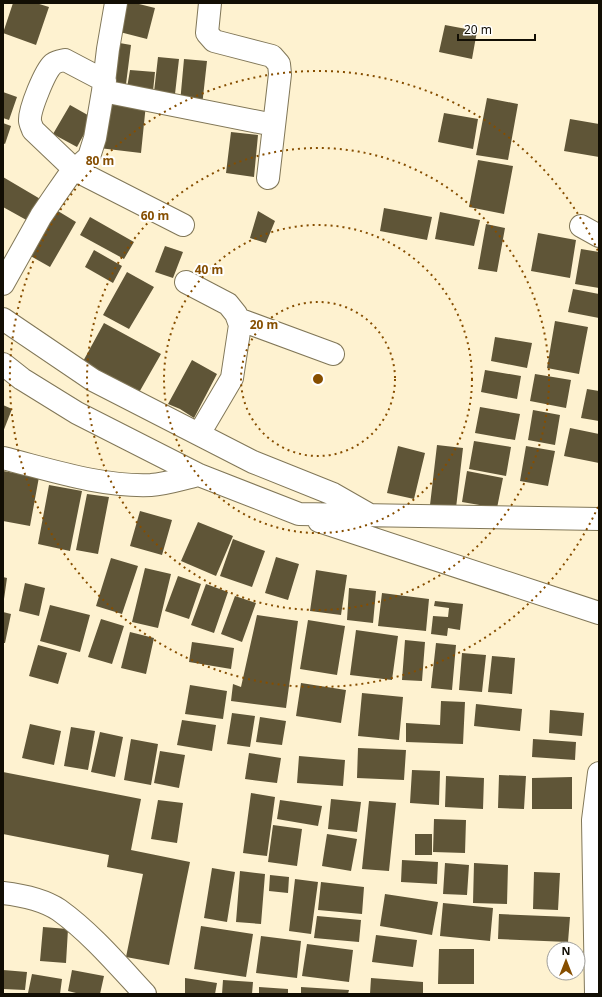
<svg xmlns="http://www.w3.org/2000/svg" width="602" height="997" viewBox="0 0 602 997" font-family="'Noto Sans',sans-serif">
  <rect width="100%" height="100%" fill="#fef2d0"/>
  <!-- building -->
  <path fill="#5f5537" d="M13,3H36L49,7L36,45L3,33Z
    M119,3H135L155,8L147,39L112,30Z
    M445,25L477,31L472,59L439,52Z
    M114,42L131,45L126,84L110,82Z
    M158,57L179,59L175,94L154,92Z
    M184,59L207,61L202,106L180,103Z
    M130,70L155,72L153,91L127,88Z
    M3,92L17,97L9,120L3,118Z
    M487,98L518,104L508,160L476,155Z
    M104,100L146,104L141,153L99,148Z
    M70,105L93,118L77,147L53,134Z
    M444,113L478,119L473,149L438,142Z
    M570,119L599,124V157L564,151Z
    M3,123L11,126L5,144L3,143Z
    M231,132L258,135L254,177L226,173Z
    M478,160L513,166L504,214L469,207Z
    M3,177L42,200L30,222L3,207Z
    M53,208L76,222L50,267L27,254Z
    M384,208L432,217L427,240L380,231Z
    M258,211L275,221L266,243L250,238Z
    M440,212L480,220L474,246L435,239Z
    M90,217L134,242L124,259L80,235Z
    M486,224L505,228L497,272L478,269Z
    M538,233L576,240L570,278L531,271Z
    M165,246L183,252L173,278L155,272Z
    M581,249L599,252V288L575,284Z
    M94,250L122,266L113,283L85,267Z
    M127,272L154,287L129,329L103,315Z
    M573,289L599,294V318L568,312Z
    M555,321L588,327L579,374L547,368Z
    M104,323L161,354L137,396L81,365Z
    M495,337L532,343L527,368L491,361Z
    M192,360L217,374L194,418L180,409L168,404Z
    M485,370L521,376L517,399L481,392Z
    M535,374L571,380L566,408L530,401Z
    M587,389L599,391V421L581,418Z
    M3,405L12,409L3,432Z
    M480,407L520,414L515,440L475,433Z
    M533,410L560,415L555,445L528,440Z
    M570,428L599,434V463L564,456Z
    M474,441L511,447L506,476L469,469Z
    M437,445L463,448L456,508L430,505Z
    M398,446L425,453L414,499L387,493Z
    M526,446L555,451L548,486L520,481Z
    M3,471L39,477L30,526L3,521Z
    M467,471L503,478L497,508L462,502Z
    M49,485L82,491L70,551L38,544Z
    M87,494L109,497L98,554L76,550Z
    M140,511L172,520L162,555L130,546Z
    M198,522L233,536L216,576L181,561Z
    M233,539L265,551L252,587L220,576Z
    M276,557L299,564L288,600L265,593Z
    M111,558L138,566L122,614L96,606Z
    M145,568L171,574L158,628L132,622Z
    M316,570L347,575L341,615L310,611Z
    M178,576L201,584L189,619L165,611Z
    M3,577L7,578L4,599H3Z
    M25,583L45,588L39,616L19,611Z
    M206,584L228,592L214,633L191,625Z
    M349,588L376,591L373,623L347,620Z
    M382,593L429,599L426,631L378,626Z
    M235,596L256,603L242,642L221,634Z
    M435,601L463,604L460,630L448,628L447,636L431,634L433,616L448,617L449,608L434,606Z
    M50,605L90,615L80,652L40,641Z
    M3,612L11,614L5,643H3Z
    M257,615L298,621L286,708L231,701L233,684L241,687Z
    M101,619L124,626L112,664L88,657Z
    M308,620L345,626L337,675L300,669Z
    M356,630L398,636L392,680L350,675Z
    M130,632L154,638L146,674L121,668Z
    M405,640L425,642L422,681L402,680Z
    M192,642L234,648L231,669L189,662Z
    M436,643L456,645L452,690L431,688Z
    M38,645L67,653L58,684L29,676Z
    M462,653L486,655L482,692L459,690Z
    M492,656L515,658L512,694L488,692Z
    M301,683L346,690L341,723L296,716Z
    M190,685L227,691L223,719L185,714Z
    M362,693L403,697L399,740L358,736Z
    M441,701L465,702L463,744L406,742V723L440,725Z
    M476,704L522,709L520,731L474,726Z
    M550,710L584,713L582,736L549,733Z
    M232,713L255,716L250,747L227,744Z
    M260,717L286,721L282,745L256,742Z
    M182,720L216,725L212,751L177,745Z
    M30,724L61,731L54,765L22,758Z
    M71,727L95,731L88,770L64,766Z
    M100,732L123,737L115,777L91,772Z
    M131,739L158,744L151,785L124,780Z
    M533,739L576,742L575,760L532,757Z
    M358,748L406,750L404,780L357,778Z
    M160,751L185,755L179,788L154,783Z
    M249,753L281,758L277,783L245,779Z
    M299,756L345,760L343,786L297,783Z
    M412,770L440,771L439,805L410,803Z
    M3,772L141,799L131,850L190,862L169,965L126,957L143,874L107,867L109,855L3,834Z
    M499,775L526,776L524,809L498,808Z
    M446,776L484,778L483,809L445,807Z
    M572,777V809H532V778Z
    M251,793L275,797L267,856L243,853Z
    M331,799L361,802L357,832L328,829Z
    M158,800L183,803L177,843L151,839Z
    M280,800L322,806L318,826L277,819Z
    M369,801L396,803L389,871L362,869Z
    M434,819L466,820L465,853L433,852Z
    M273,825L302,829L297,866L268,862Z
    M327,834L357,839L351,871L322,866Z
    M415,834H432V855H415Z
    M402,860L438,862L437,884L401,882Z
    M445,863L469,865L467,895L443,894Z
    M474,863L508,865L507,904L473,903Z
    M212,868L235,872L227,922L204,918Z
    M240,871L265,874L261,924L236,922Z
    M534,872L560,873L558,910L533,909Z
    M270,875L289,877L288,893L269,891Z
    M295,879L318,882L311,934L289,931Z
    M321,882L364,887L362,914L318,910Z
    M385,894L438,902L432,935L380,926Z
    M443,903L493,908L490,941L440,936Z
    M499,914L570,917L568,942L498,939Z
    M317,916L361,920L359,942L314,938Z
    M201,926L253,934L246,977L194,969Z
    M43,927L68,929L66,963L40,961Z
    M376,935L417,940L413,967L372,962Z
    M261,936L301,941L297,978L256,973Z
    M307,944L353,950L349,982L302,976Z
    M439,949H474V984H438Z
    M3,970L27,972L25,990L3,989Z
    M72,970L104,976L100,994H80L68,991Z
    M32,974L62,979L60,994L28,993Z
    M185,978L217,983L215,994H185Z
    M371,978L423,982V994H370Z
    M223,980L253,982L252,994H222Z
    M259,987L288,989V994H259Z
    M301,987L349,990L348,994H301Z"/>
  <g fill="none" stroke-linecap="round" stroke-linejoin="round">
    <!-- street casing -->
    <g stroke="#817758" stroke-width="24">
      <path id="street" d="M116,3L108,49L103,91L274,125
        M210,3L207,33L214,41L272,56L279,64L280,74L268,178
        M105,81L65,60C60,61 57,61 53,64C45,71 29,110 30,121C30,123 32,127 33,130L75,170L183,225
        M581,226L599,236
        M186,282L228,304L236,314L240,325L232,378L199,434
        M3,284L41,216L56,194L70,174L89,157L95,138L103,91
        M3,319L93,380L253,462L333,494L368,514
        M238,319L333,354
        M3,364L22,379L77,413L199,475L299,514L599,519
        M3,458C51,470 101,487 151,485C167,484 184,478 199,475
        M319,521L599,613
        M3,893C20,895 44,900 59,910C91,933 118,965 145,994
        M596,994L593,820L599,773"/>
    </g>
    <!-- street -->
    <use href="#street" stroke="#fff" stroke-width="22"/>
  </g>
  <!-- distance rings -->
  <g fill="none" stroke="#864e00" stroke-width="2" stroke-dasharray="2 4">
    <circle cx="318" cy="379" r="77"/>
    <circle cx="318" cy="379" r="154"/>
    <circle cx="318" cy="379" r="231"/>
    <path d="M598 507A308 308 0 1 1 598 251"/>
  </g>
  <circle cx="318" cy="379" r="6" fill="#864e00" stroke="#fff" stroke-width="2"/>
  <g font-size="12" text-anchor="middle" font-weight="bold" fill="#864e00" stroke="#fff" stroke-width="4" stroke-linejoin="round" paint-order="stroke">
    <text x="100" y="165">80 m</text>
    <text x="155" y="220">60 m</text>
    <text x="209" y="274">40 m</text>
    <text x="264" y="329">20 m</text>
  </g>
  <!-- border -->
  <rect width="602" height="997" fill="none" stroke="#120e04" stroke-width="8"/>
  <!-- north arrow -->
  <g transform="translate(566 961)"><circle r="19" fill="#ffffff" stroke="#a09f9b"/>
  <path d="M0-3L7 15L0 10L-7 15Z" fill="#864e00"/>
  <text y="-6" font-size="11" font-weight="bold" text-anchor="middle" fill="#120e04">N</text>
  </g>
  <!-- scale -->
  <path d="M458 34v6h77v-6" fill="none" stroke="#120e04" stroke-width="2"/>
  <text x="464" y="34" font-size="12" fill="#120e04" stroke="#ffffff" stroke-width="3" paint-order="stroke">20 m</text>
</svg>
